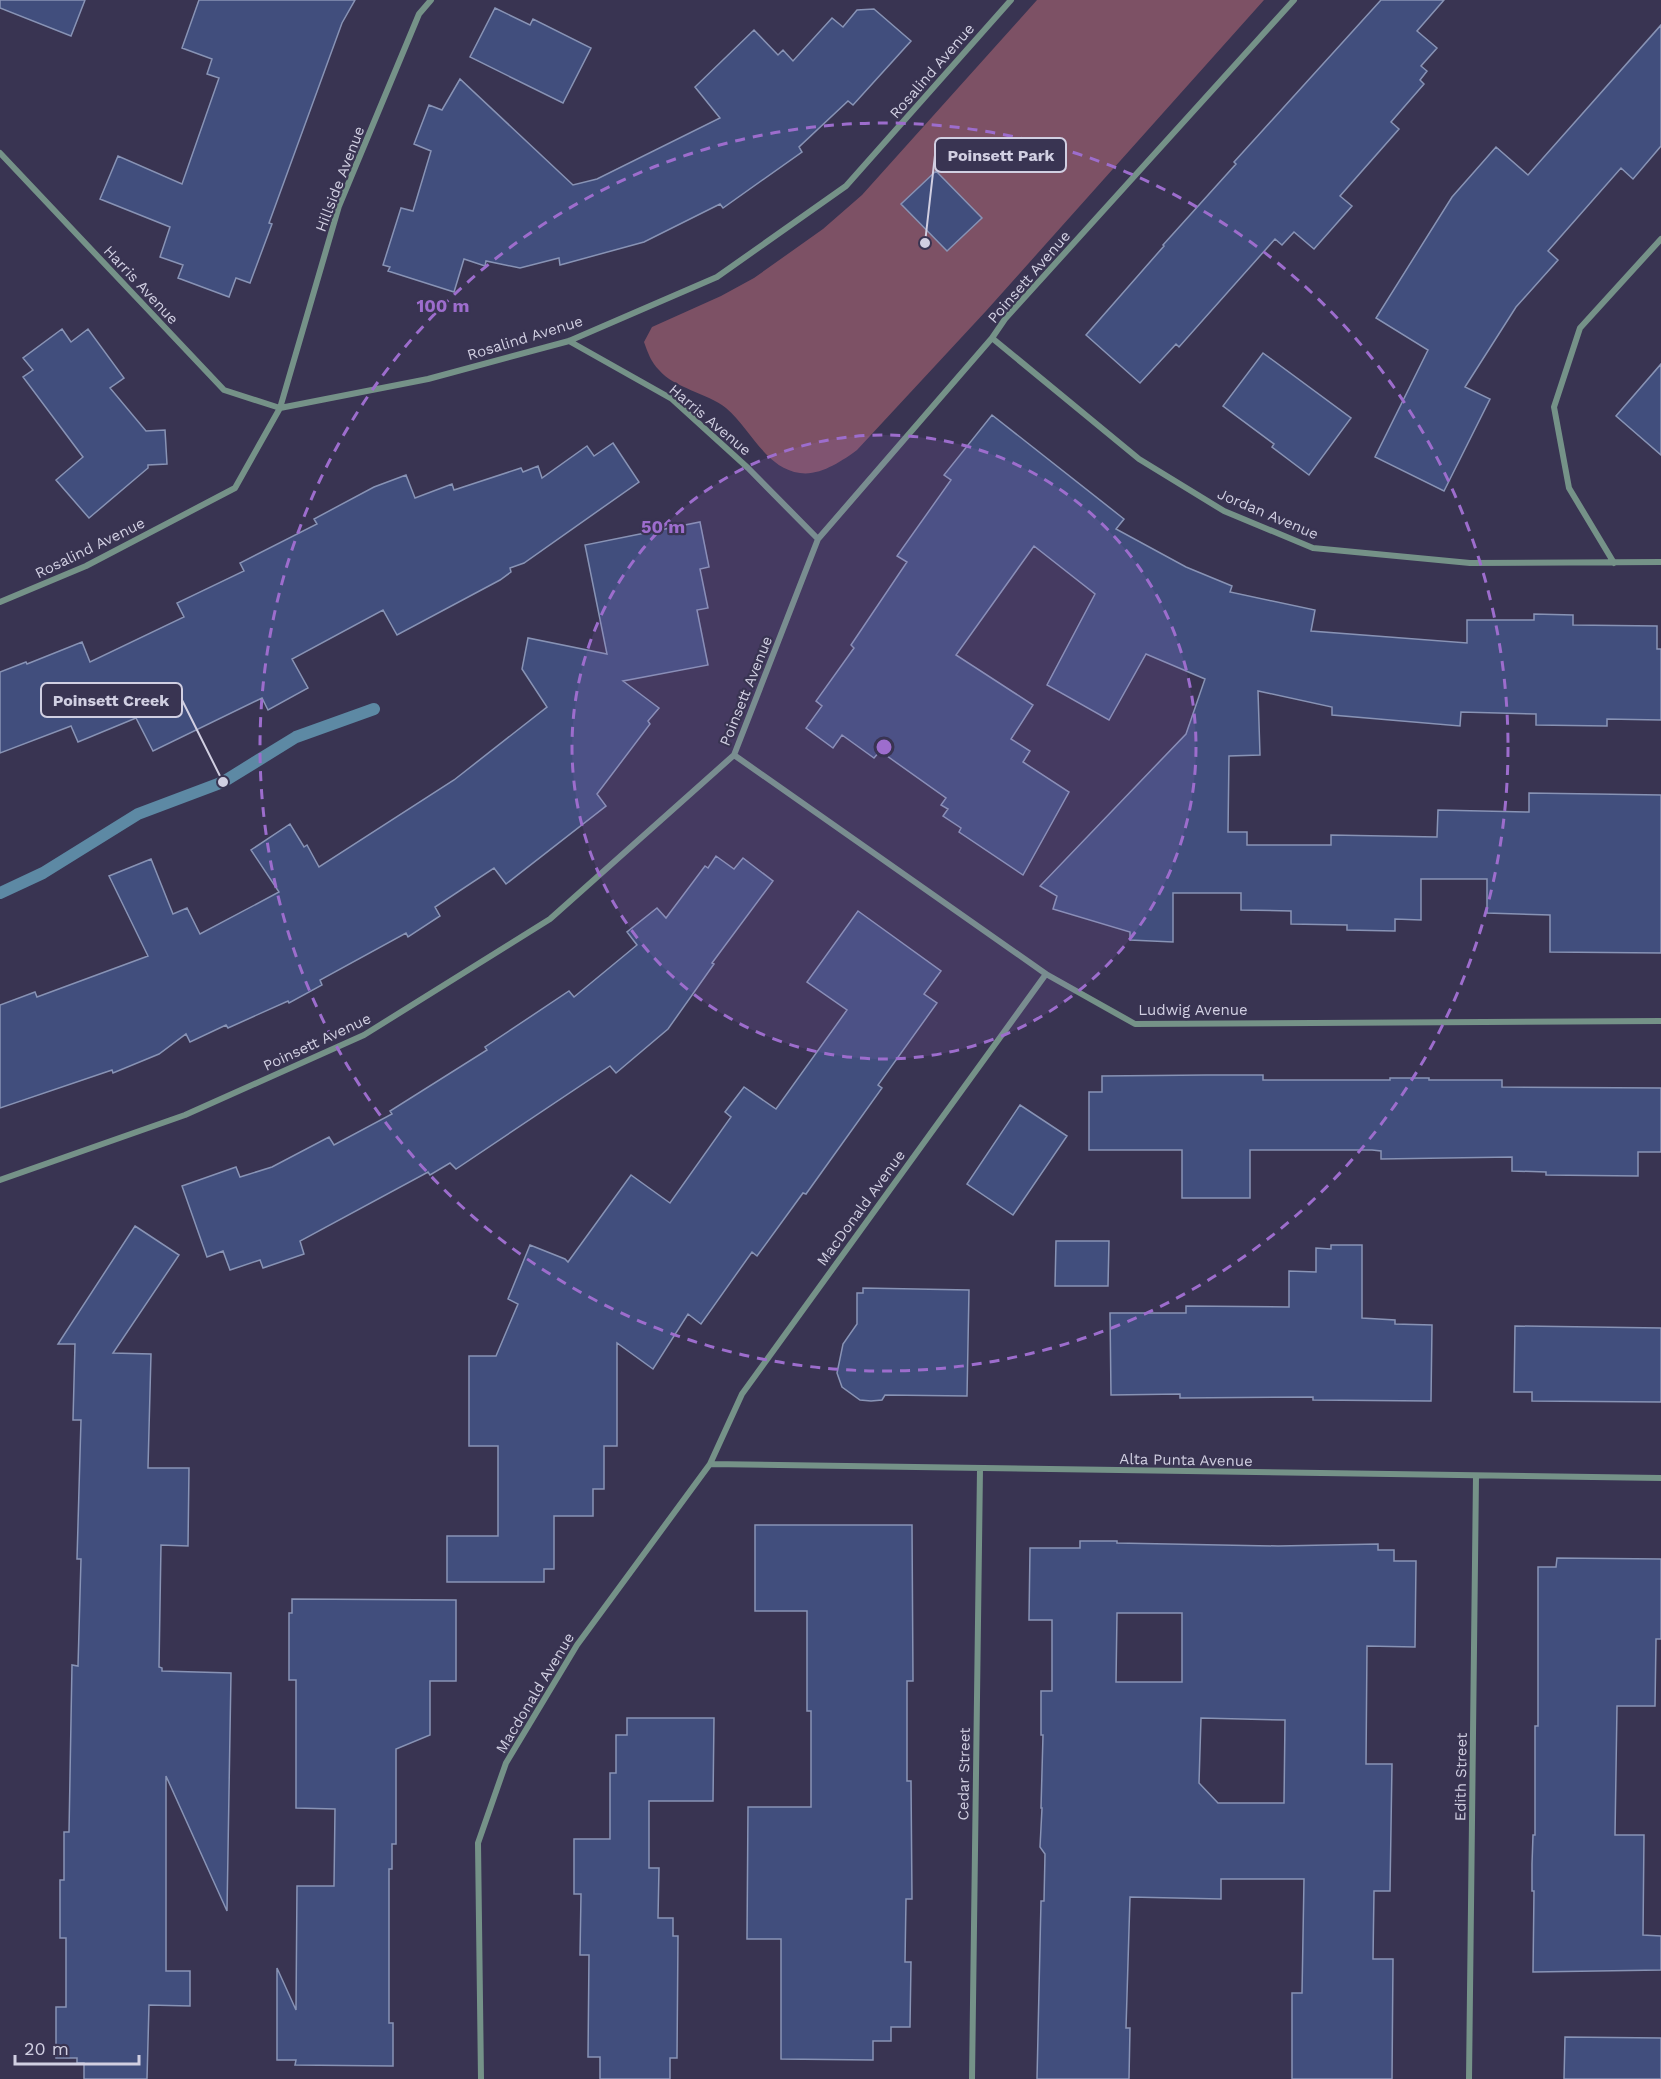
<svg xmlns="http://www.w3.org/2000/svg" width="1661" height="2079" viewBox="0 0 1661 2079" font-family="'Work Sans',sans-serif">
  <rect width="100%" height="100%" fill="#393452"/>
  <!-- green -->
  <path fill="#7d5165" d="M1037,0H1264L986,311L857,450C842,461 820,476 800,473C765,468 751,429 726,408C707,393 674,388 659,370C651,362 648,353 644,342L652,327L721,296L754,278L823,229L862,195Z"/>
  <g fill="none" stroke-linecap="round" stroke-linejoin="round">
    <!-- stream -->
    <path stroke="#5d89a4" stroke-width="12" d="M0,893L43,873L138,814L223,782L296,737L374,709"/>
  </g>
  <!-- building -->
  <path fill="#414e7d" stroke="#8893b5" stroke-width="1.5" fill-rule="evenodd" d="M0,0H85L71,36L0,8Z
    M199,0H355L342,23L269,223L272,224L250,283L236,278L229,297L178,278L183,265L160,257L170,227L100,199L118,156L182,184L219,78L207,74L212,59L182,48Z
    M1381,0H1444L1417,31L1437,48L1421,66L1427,71L1420,80L1424,84L1391,122L1399,129L1340,196L1352,206L1314,249L1294,232L1282,245L1275,239L1179,347L1176,344L1140,383L1086,335L1164,246L1163,245L1236,164L1234,162Z
    M495,8L530,25L533,19L591,48L563,103L470,57Z
    M874,9L911,41L853,105L848,101L799,147L802,152L723,208L720,204L644,242L560,265L559,258L520,268L486,261L485,266L464,259L454,292L388,271L390,267L383,265L401,208L413,211L431,151L414,144L429,105L442,110L460,79L573,185L597,179L720,118L695,87L754,30L778,55L783,50L793,61L832,18L843,27L857,10Z
    M1661,25V146L1633,179L1621,168L1548,251L1558,260L1516,307L1465,387L1490,399L1444,491L1375,457L1428,350L1376,318L1452,197L1496,147L1528,175Z
    M936,171L982,218L947,251L901,204Z
    M62,329L71,342L88,329L124,378L110,388L146,431L165,430L167,464L148,465V468L89,518L56,480L83,457L23,377L33,370L23,358Z
    M1263,353L1351,418L1309,475L1272,447L1274,444L1223,406Z
    M1661,364V455L1616,416Z
    M992,415L1124,519L1116,529L1186,567L1232,586L1230,592L1315,610L1311,631L1467,643V620H1534V614L1573,615V625L1657,626V649H1661V720L1607,719V726L1536,725V714L1461,712L1460,726L1332,715V707L1258,691L1260,755L1229,756L1228,832H1247V845H1331V835L1437,837L1438,810L1529,812V793L1661,795V953L1550,952V915L1487,913V879H1421V920L1395,919V931L1347,930V925L1291,924V911L1241,910V893H1173V942L1130,940V932L1053,909L1057,896L1040,886L1186,734L1205,679L1146,654L1109,720L1047,685L1095,594L1034,546L956,655L1033,705L1011,739L1030,751L1023,762L1069,792L1023,875L959,832L961,828L943,816L948,809L941,805L946,798L880,751L874,758L842,735L833,748L806,728L822,706L816,701L854,648L851,645L907,562L897,556L951,480L944,475Z
    M613,443L639,482L524,563L510,568L511,572L500,580L397,635L383,610L292,659L308,688L268,710L262,698L153,751L136,718L78,742L71,726L0,753V672L26,662L27,664L82,642L90,662L184,617L177,603L244,571L240,563L317,524L314,519L374,487L406,475L415,498L452,484L454,490L521,468L523,472L538,466L542,478L587,446L594,456Z
    M700,522L709,567L700,569L708,608L697,610L708,665L623,681L659,708L648,721L650,724L597,794L606,806L506,884L494,868L435,907L440,916L408,937L406,933L320,980L322,985L289,1003L288,1001L228,1028L226,1025L190,1042L186,1034L159,1054L113,1073L112,1070L0,1108V1005L35,992L37,997L148,956L109,876L151,859L173,914L187,908L200,934L279,892L251,850L290,824L304,847L307,845L319,867L454,780L547,707L522,669L528,638L607,654L585,545Z
    M716,856L734,869L743,858L773,881L712,963L714,964L668,1029L616,1073L610,1066L456,1169L450,1163L430,1175L428,1172L300,1241L304,1254L263,1268L260,1260L230,1270L223,1251L207,1257L182,1186L236,1167L240,1177L272,1167L329,1137L334,1145L392,1114L390,1111L487,1050L485,1047L569,991L574,997L637,945L627,932L657,908L666,918L705,866L708,868Z
    M858,911L941,971L924,994L937,1003L878,1085L882,1088L806,1194L803,1193L757,1256L752,1252L701,1324L688,1314L653,1369L617,1343V1446H604V1489H593V1516H554V1569H544V1582H447V1536H498V1446H469V1356H496L518,1304L508,1299L530,1245L565,1259L568,1262L631,1175L670,1203L731,1117L725,1112L744,1087L776,1109L847,1010L807,982Z
    M1207,1075H1263V1080H1390V1078H1429V1080H1502V1087L1661,1088V1152H1638V1176L1546,1175V1172L1512,1171V1157L1381,1159V1151L1372,1150H1250V1198H1182V1150H1089V1092H1102V1076Z
    M1020,1105L1067,1136L1013,1215L967,1184Z
    M135,1226L179,1255L113,1353L151,1354L148,1468H189L188,1546L161,1545L159,1667L162,1668V1671L231,1673L227,1911L166,1776V1971H190V2006L149,2005L147,2079H84V2063H77V2058H56V2007H66V1938H60V1880H64V1832H69L72,1665L78,1666L81,1559H77L81,1420H73L75,1344H58Z
    M1056,1241H1109L1108,1286H1055Z
    M1331,1245H1362V1318L1395,1320V1324L1432,1325L1431,1401L1313,1400V1397L1180,1398V1394L1111,1395L1110,1313H1186V1306L1289,1307V1271L1316,1272V1248L1331,1249Z
    M863,1288L969,1290L967,1396L885,1395L882,1400L871,1401L860,1400L842,1387L837,1373L843,1344L857,1324V1293H863Z
    M1515,1326L1661,1328V1402L1532,1401V1392H1514Z
    M755,1525H912L913,1681H907V1781H911L912,1899H906L905,1962H911L910,2027H891V2041H873V2060L781,2059V1939H747L748,1807H811V1711H807V1611H755Z
    M1080,1541H1117V1543L1278,1546L1378,1544V1550H1394V1561H1416L1415,1647L1367,1646L1366,1764H1392L1390,1891H1374L1373,1959H1393L1392,2079H1292V1993H1302L1304,1879H1221V1899L1130,1897L1126,2028H1130L1129,2079H1037L1041,1901H1044L1045,1854L1040,1847L1042,1808H1041L1043,1735H1041V1691H1052V1620H1029L1030,1548H1080ZM1117,1613H1182V1682H1116ZM1201,1718L1285,1720L1284,1803H1218L1199,1783Z
    M1557,1558L1661,1559V1639H1656L1655,1706H1617L1615,1835H1644L1643,1935L1661,1936V1970L1533,1972L1534,1891H1532V1864L1533,1835H1535V1726H1538V1567H1556Z
    M292,1599L456,1600V1681H430V1735L396,1749V1844H392V1869H389V2023H393V2066L295,2065L296,2060H277V1968L296,2010L297,1886H334L335,1809L296,1808V1680H289V1613H292Z
    M627,1718H714L713,1801H649V1868H659L658,1918H673V1936H678L677,2058H670V2079H600V2057H588L589,1955H580L581,1894H574V1839H610V1773H616V1735H627Z
    M1565,2037L1661,2038V2079H1564Z"/>
  <g fill="none" stroke-linecap="round" stroke-linejoin="round">
    <!-- minor -->
    <path stroke="#759288" stroke-width="6" d="M0,153L224,390L280,408L339,206L419,14L431,0
      M992,338L1139,459L1224,511L1313,548L1470,563L1661,562
      M569,341L672,399L748,468L818,539
      M1614,563L1569,488L1554,407L1580,328L1661,239
      M0,602L86,566L235,488L280,408L428,379L569,341L717,277L846,186L1011,0
      M734,755L1046,974L1135,1024L1661,1021
      M0,1180L185,1115L364,1035L550,919L734,755L818,539L992,338L1005,319L1294,0
      M710,1464L1661,1478
      M481,2079L478,1843L506,1763L577,1645L710,1464L742,1394L1046,974
      M972,2079L980,1469
      M1469,2079L1476,1476"/>
  </g>
  <!-- distance rings -->
  <circle cx="884" cy="747" r="312" fill="#9d6dcd" fill-opacity=".12"/>
  <g fill="none" stroke="#9d6dcd" stroke-width="3" stroke-dasharray="10 8">
    <circle cx="884" cy="747" r="312"/>
    <circle cx="884" cy="747" r="624"/>
  </g>
  <g text-anchor="middle" stroke-width="4.5" stroke-linejoin="round" paint-order="stroke">
    <!-- street labels -->
    <g font-size="15" fill="#d1cfe2" stroke="#393452">
      <text transform="translate(932 71) rotate(-49)" y="5">Rosalind Avenue</text>
      <text transform="translate(340 179) rotate(-69)" y="5">Hillside Avenue</text>
      <text transform="translate(1029 277) rotate(-49)" y="5">Poinsett Avenue</text>
      <text transform="translate(141 285) rotate(47)" y="5">Harris Avenue</text>
      <text transform="translate(525 338) rotate(-17)" y="5">Rosalind Avenue</text>
      <text transform="translate(710 420) rotate(40)" y="5">Harris Avenue</text>
      <text transform="translate(1268 514) rotate(23)" y="5">Jordan Avenue</text>
      <text transform="translate(90 548) rotate(-26)" y="5">Rosalind Avenue</text>
      <text transform="translate(746 691) rotate(-68)" y="5">Poinsett Avenue</text>
      <text x="1193" y="1015">Ludwig Avenue</text>
      <text transform="translate(317 1042) rotate(-25)" y="5">Poinsett Avenue</text>
      <text transform="translate(861 1208) rotate(-54)" y="5">MacDonald Avenue</text>
      <text transform="translate(1186 1460) rotate(1)" y="5">Alta Punta Avenue</text>
      <text transform="translate(535 1693) rotate(-59)" y="5">Macdonald Avenue</text>
      <text transform="translate(964 1774) rotate(-89)" y="5">Cedar Street</text>
      <text transform="translate(1461 1777) rotate(-89)" y="5">Edith Street</text>
    </g>
  </g>
  <circle cx="884" cy="747" r="9" fill="#9d6dcd" stroke="#393452" stroke-width="3"/>
  <g font-size="18" text-anchor="middle" font-weight="bold" fill="#9d6dcd" stroke="#393452" stroke-width="4.5" stroke-linejoin="round" paint-order="stroke">
    <text x="443" y="312">100 m</text>
    <text x="663" y="533">50 m</text>
  </g>
  <!-- callouts -->
  <path fill="none" stroke="#d1cfe2" stroke-width="2" d="M925 243L935 155M223 782L182 700"/>
  <g fill="#d1cfe2" stroke="#393452" stroke-width="2">
    <circle cx="925" cy="243" r="6"/>
    <circle cx="223" cy="782" r="6"/>
  </g>
  <g fill="#393452" stroke="#d1cfe2" stroke-width="2">
    <rect x="935" y="138" width="131" height="34" rx="6"/>
    <rect x="41" y="683" width="141" height="34" rx="6"/>
  </g>
  <g font-size="16" text-anchor="middle" font-weight="bold" fill="#d1cfe2">
    <text x="1001" y="161">Poinsett Park</text>
    <text x="111" y="706">Poinsett Creek</text>
  </g>
  <!-- scale -->
  <path d="M15 2055v9h124v-9" fill="none" stroke="#d1cfe2" stroke-width="3"/>
  <text x="24" y="2055" font-size="18" fill="#d1cfe2" stroke="#393452" stroke-width="4.5" paint-order="stroke">20 m</text>
</svg>
